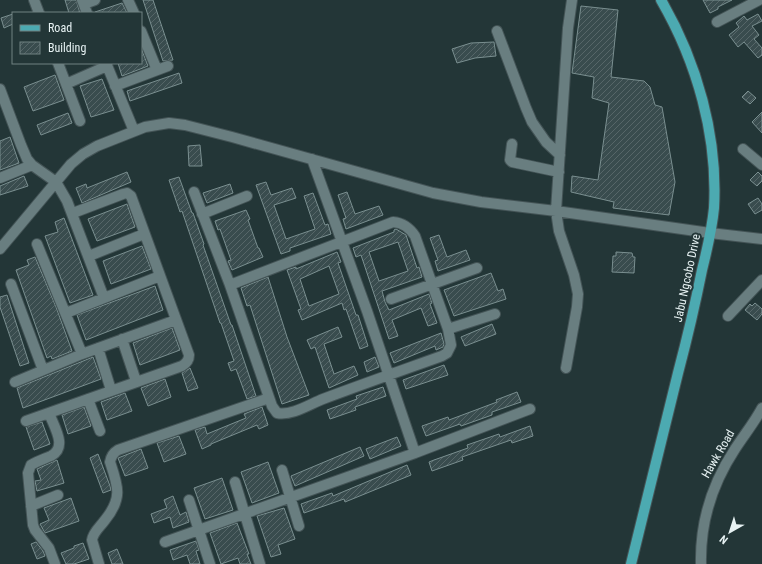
<svg xmlns="http://www.w3.org/2000/svg" width="762" height="564" viewBox="0 0 762 564" font-family="'Roboto Condensed',sans-serif">
  <defs>
    <pattern id="building-hatch" width="6" height="6" patternUnits="userSpaceOnUse"><rect width="6" height="6" fill="#394c4e"/><path d="M-1 1l2-2M0 6l6-6M5 7l2-2" fill="none" stroke="#566668"/></pattern>
  </defs>
  <rect width="100%" height="100%" fill="#233637"/>
  <!-- building -->
  <path fill="url(#building-hatch)" stroke="#7a8f90" fill-rule="evenodd" d="M65,0H76L80,13H69Z
    M143,0H153L173,60L163,61Z
    M703,0H732L718,7V9L710,13Z
    M122,3L127,13H95V12Z
    M581,6L618,10L611,77L644,81L650,87L655,105L662,107L675,182L669,215L613,208L614,202L571,192L572,176L598,180L609,103L592,98L594,77L572,73Z
    M13,14V24L4,28L1,18Z
    M758,14L762,21L752,26L759,35L754,39L762,48V55L758,58L744,42L738,47L729,35L739,27L736,23L744,16L747,20Z
    M494,42L496,56L475,58L457,63L452,49L471,43Z
    M141,48L148,66L122,76L118,63H141Z
    M179,73L182,83L130,101L127,91Z
    M55,75L64,100L33,111L24,87Z
    M102,79L114,110L91,117L80,86Z
    M748,91L756,98L750,104L742,97Z
    M762,112V133L752,122Z
    M68,113L72,123L41,135L37,125Z
    M10,137L19,163L0,170V141Z
    M200,145L202,166H189L188,146Z
    M127,172L131,182L82,203L76,188L86,184L87,188Z
    M758,172L762,176V181L757,186L750,180Z
    M24,176L28,186L0,195V186Z
    M179,177L192,213H193L204,244L203,245L231,325H232L256,396L247,399L236,369L231,371L228,363L234,361L221,323H220L182,211L180,212L169,180Z
    M266,182L271,195L292,188L296,198L274,205L286,239L315,229L304,196L313,193L325,225L328,224L331,234L290,248V251L281,254L256,185Z
    M230,184L233,193L207,203L203,193Z
    M347,192L355,214L379,206L383,215L346,229L343,219L346,218L338,195Z
    M758,198L762,204V210L755,214L748,204Z
    M127,204L135,227L97,241L88,219Z
    M246,210L250,219L248,220L258,248H259L263,257L232,270L228,261L231,260L220,229L218,230L215,221Z
    M64,218L93,295L70,303L45,236L58,232L55,222Z
    M396,229L406,235L417,268L419,267L422,277L382,291L385,302L389,310L429,294L432,303L430,304L437,323L428,326L421,308L392,320L398,336L389,339L361,255L356,257L353,248L394,232V230ZM398,242L408,271L379,281L369,252Z
    M439,235L447,257L466,250L470,260L438,271L435,261L438,260L430,238Z
    M142,246L151,269L111,284L103,261Z
    M337,252L341,262L338,263L356,315H358L368,346L360,349L346,309L344,310L342,303L302,320L298,310L301,309L287,270L296,267V269ZM329,266L339,294L309,306L300,279Z
    M616,252L632,253L633,257H635L634,273L612,272L613,256H616Z
    M35,257L56,307L72,351L52,359L51,356L47,358L16,270L29,265L27,260Z
    M491,273L498,291L503,289L506,299L454,316L444,290Z
    M268,277L287,337L309,395L282,404L250,305L247,306L241,288Z
    M155,286L163,310L86,340L77,315Z
    M7,295L29,363L20,366L0,307V297Z
    M755,303L762,309V314L757,320L745,310L750,304L752,306Z
    M492,324L496,334L465,346L461,337Z
    M338,327L342,337L324,344L334,374L354,366L358,375L329,388L315,347L311,349L307,340Z
    M172,328L180,350L140,365L133,343Z
    M441,333L444,344L443,347L436,350L435,346L394,363L390,353Z
    M93,357L101,379L23,408L17,388Z
    M375,357L379,367L367,372L364,362Z
    M444,365L448,375L406,389L403,380Z
    M190,368L198,388L188,391L182,373Z
    M165,379L171,397L148,406L141,388Z
    M383,387L386,396L355,407L356,410L330,419L327,410L357,399L356,396Z
    M517,392L521,402L492,412V415L461,426L460,424L426,436L422,426L448,417L449,420L497,402L496,400Z
    M125,393L132,411L107,420L101,402Z
    M84,407L91,426L68,434L62,415Z
    M262,407L268,425L259,429L257,425L211,444V445L202,449L195,430L205,427L207,434L246,418L244,414Z
    M42,422L50,444L34,450L26,427Z
    M530,426L533,436L512,443L511,440L462,457L463,460L432,471L429,462L434,460L468,448L467,445L499,434L500,437Z
    M179,436L186,454L164,462L157,443Z
    M397,437L401,446L370,459L366,449Z
    M360,447L364,456L295,486L291,476Z
    M141,449L148,468L125,476L118,458Z
    M98,454L110,486L111,490L103,493L90,458Z
    M57,460L64,483L37,491L35,481L41,480L37,469Z
    M268,462L279,493L252,503L241,472Z
    M407,465L411,475L345,502L344,499L304,513L301,504L332,493L333,496Z
    M222,478L233,510L205,519L194,488Z
    M173,496L180,515L186,512L189,522L173,528L170,517L154,523L151,514L167,508L164,500Z
    M71,498L79,521L45,533L40,524L49,520L44,508Z
    M284,508L295,539L278,545L281,554L271,557L257,516Z
    M237,523L249,554H247L251,564H240L238,558L221,564L210,533Z
    M196,541L199,550L196,551L200,564H190L187,555L173,560L170,550Z
    M36,542L43,551L45,556L37,559L31,544Z
    M83,543L89,559L74,564H66L61,553L74,548V546Z
    M117,549L123,564H112L108,553Z"/>
  <g fill="none" stroke-linecap="round" stroke-linejoin="round">
    <!-- minor casing -->
    <g stroke="#445456" stroke-width="12">
      <path id="minor" d="M34,0L39,13
        M82,0L87,13
        M128,0L134,13
        M84,4L95,0
        M717,22L759,0
        M141,31L157,70
        M497,31L526,108L532,122L546,142L560,155
        M58,63L80,121
        M106,63L134,131
        M66,84L107,66
        M115,86L168,66
        M0,89L21,145L27,159L32,165L56,182L67,201L104,298
        M512,144L510,160L512,162L559,172
        M743,149L762,165
        M312,159L367,311L415,453
        M0,178L32,165
        M194,192L230,285L272,406L277,413C292,416 310,404 323,399C363,384 403,370 442,356L447,353L451,345L448,329L415,236C409,227 403,223 393,222L230,285
        M202,214L247,196
        M37,244L82,354
        M0,249L71,164L83,154L97,146L145,127L169,123L185,125L232,137L433,193L481,202L556,211L710,233L762,239
        M89,256L144,234
        M11,284L43,370
        M391,299L477,268
        M66,313L160,276
        M728,316L762,280
        M448,329L495,314
        M122,339L136,381
        M98,348L111,390
        M566,368L577,307L578,294L574,275L559,231L556,211L568,28L572,0
        M15,382L82,354L176,320
        M88,399L100,431
        M49,413C54,427 68,447 51,456C44,459 37,461 31,465L28,473L33,525L35,530L49,548L55,564
        M26,421L182,366C187,363 189,360 189,355L131,196L127,193L123,194L73,213
        M282,470L299,526
        M235,482L260,564
        M189,500L210,564
        M31,506L58,495
        M165,542L415,453L530,409
        M99,564L92,540C93,532 100,527 105,520C123,498 118,486 110,462C111,456 113,453 118,450L269,398
        M701,564C700,522 712,484 735,449C744,435 754,423 762,408"/>
    </g>
    <!-- major casing -->
    <g stroke="#445456" stroke-width="12">
      <path id="major" d="M631,564C647,500 662,437 678,373C687,339 695,305 702,270C707,250 712,229 714,208C718,136 697,62 661,0"/>
    </g>
    <!-- minor -->
    <use href="#minor" stroke="#697e80" stroke-width="10"/>
    <!-- major -->
    <use href="#major" stroke="#4caab1" stroke-width="10"/>
  </g>
  <g text-anchor="middle" stroke-width="4" stroke-linejoin="round" paint-order="stroke">
    <!-- street labels -->
    <g font-size="12" fill="#e7f2f3" stroke="#233637">
      <text transform="translate(687 278) rotate(-78)" y="4">Jabu Ngcobo Drive</text>
      <text transform="translate(718 454) rotate(-60)" y="4">Hawk Road</text>
    </g>
  </g>
  <!-- legend -->
  <rect x="12" y="12" width="130" height="52" fill="#233637" stroke="#718182"/>
  <rect x="20" y="25" width="20" height="6" fill="#4caab1" stroke="#718182"/>
  <text x="48" y="32" font-size="12" fill="#e7f2f3">Road</text>
  <rect x="20" y="42" width="20" height="12" fill="url(#building-hatch)" stroke="#718182"/>
  <text x="48" y="52" font-size="12" fill="#e7f2f3">Building</text>
  <!-- north arrow -->
  <g transform="translate(730 532) rotate(219)" stroke="#233637" stroke-width="3" paint-order="stroke">
  <path d="M0-3L7 15L0 10L-7 15Z" fill="#e7f2f3"/>
  <text y="-6" font-size="11" font-weight="bold" text-anchor="middle" fill="#e7f2f3">N</text>
  </g>
</svg>
